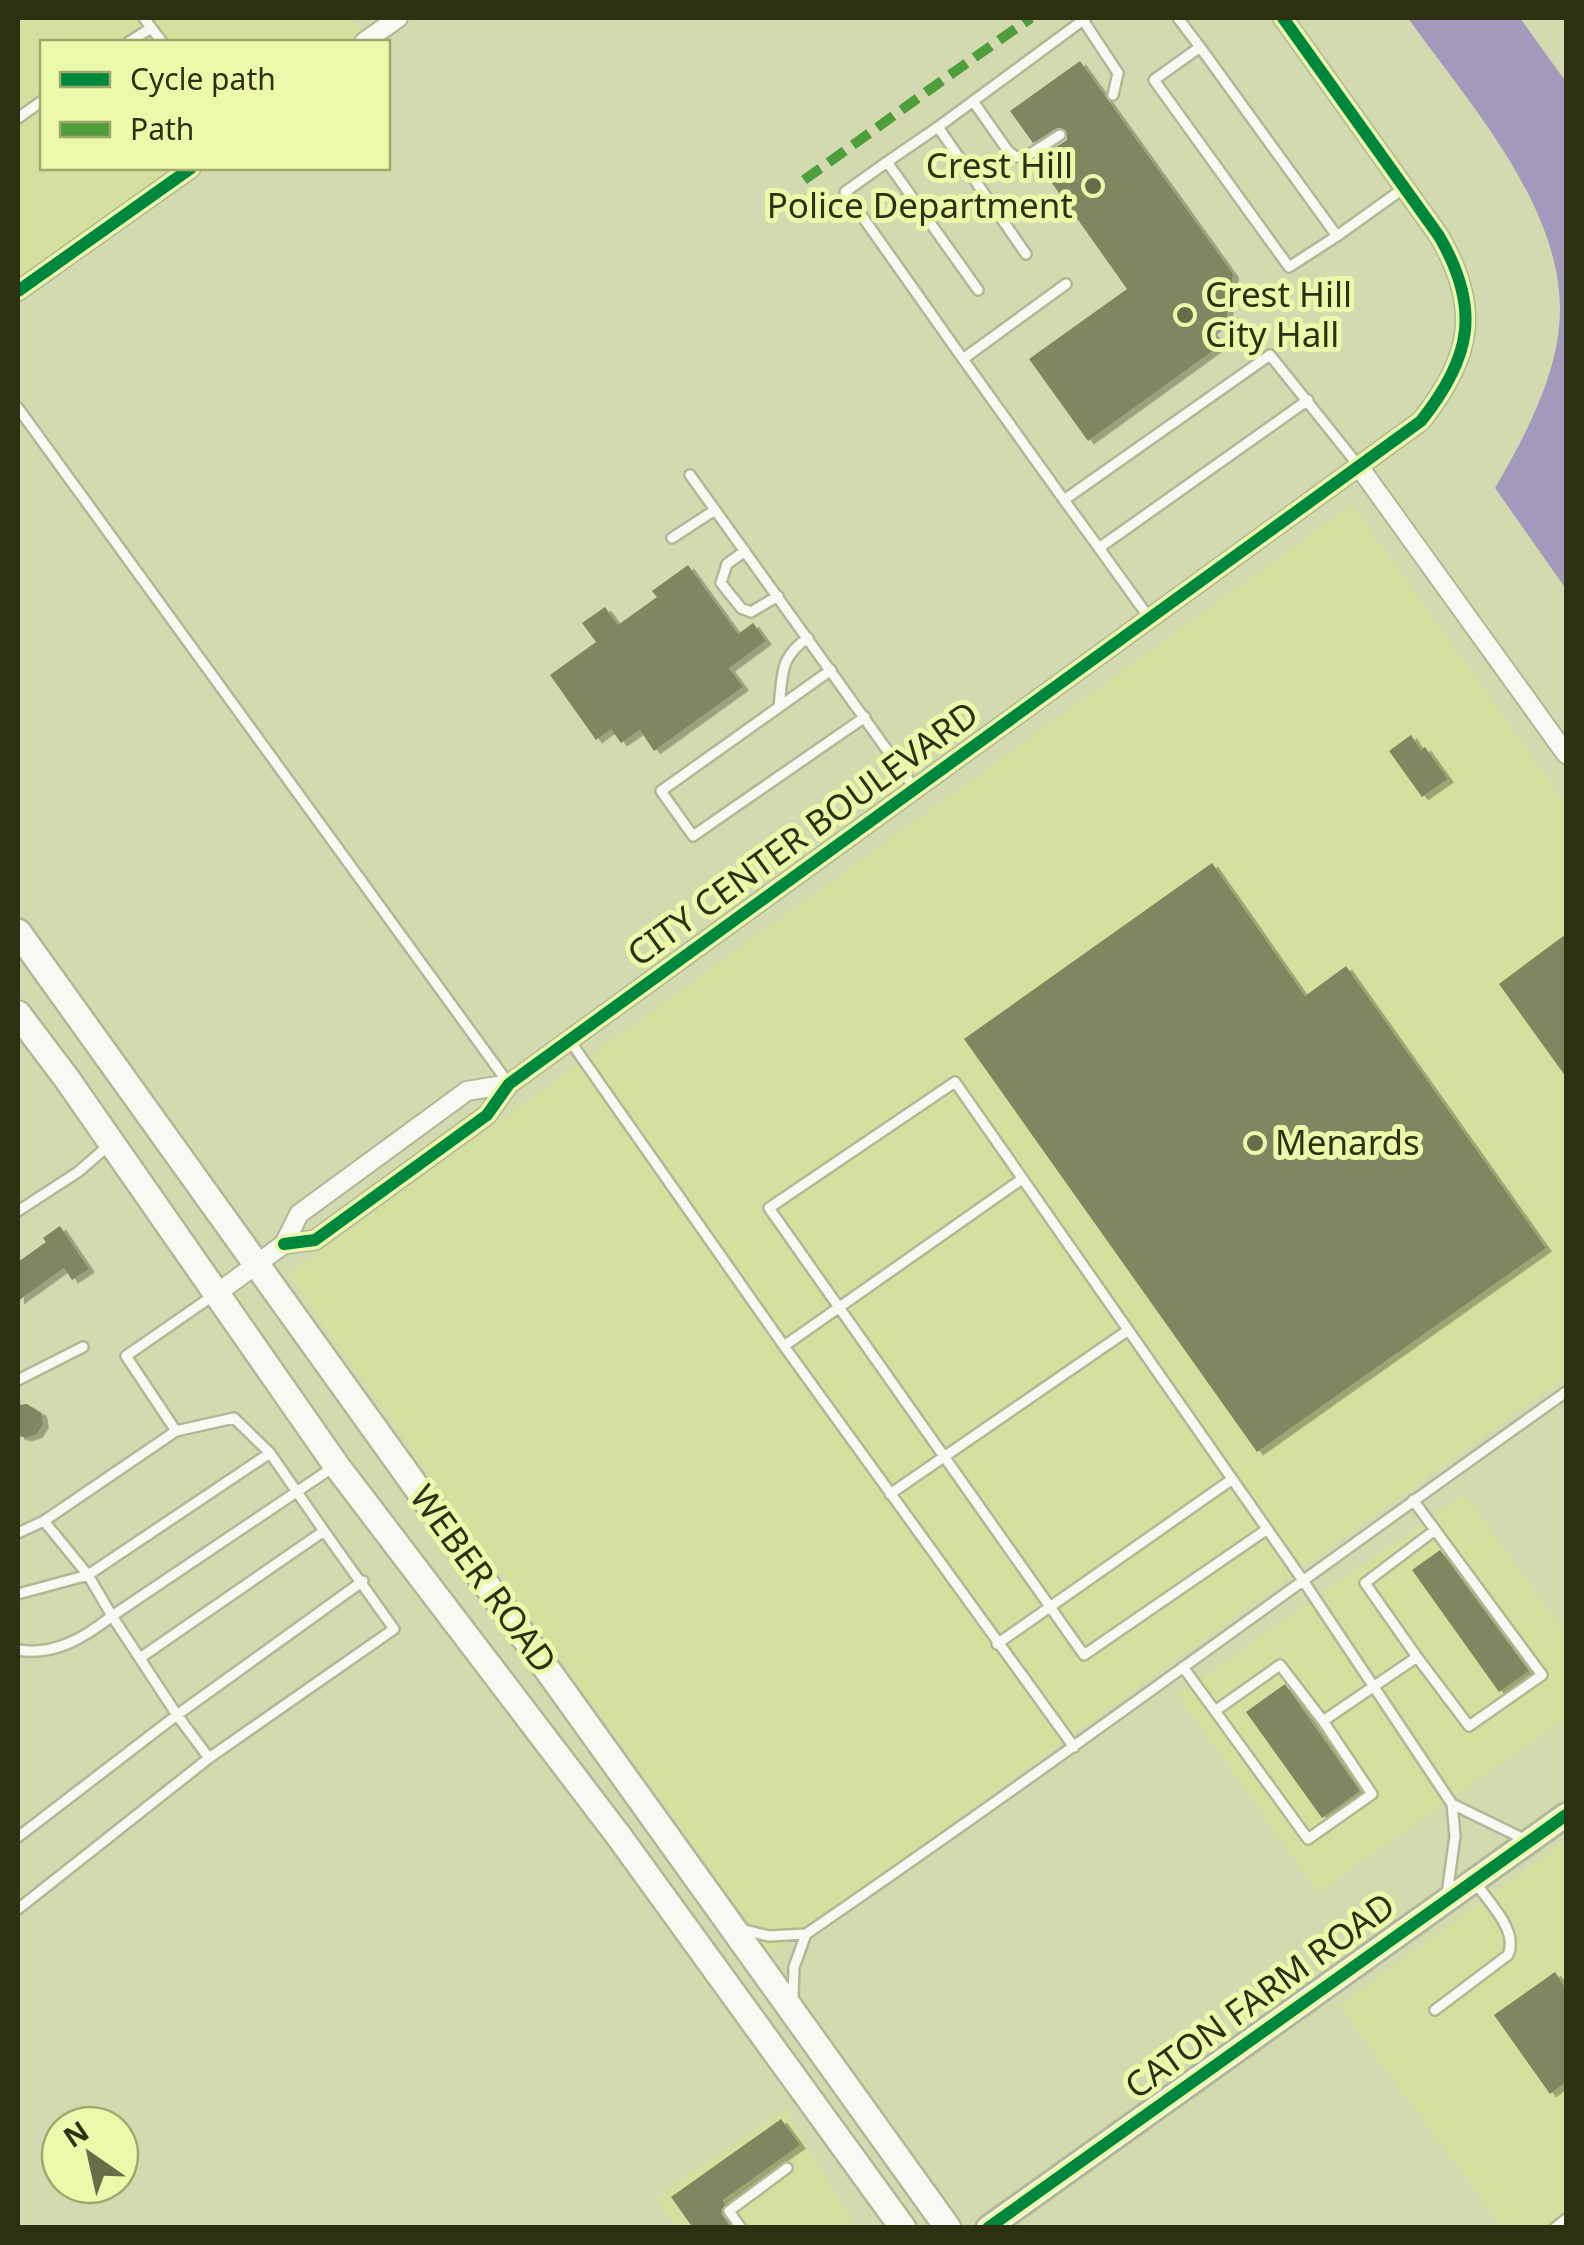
<svg xmlns="http://www.w3.org/2000/svg" width="1584" height="2245" viewBox="0 0 1584 2245" font-family="'Noto Sans',sans-serif">
  <defs>
    <filter id="shadow"><feDropShadow dx="6" dy="3.5" stdDeviation="0" flood-color="#0004"/></filter>
  </defs>
  <rect width="100%" height="100%" fill="#d3dab0"/>
  <!-- built -->
  <path fill="#d6e09e" d="M18,18H350L363,33L349,42H42V168H176L18,282Z
    M1352,505L1566,804V1376L771,1954L288,1275Z
    M1464,1494L1566,1634V1717L1318,1892L1178,1695Z
    M1566,1841V2227H1502L1339,2006Z
    M785,2109L855,2227H677L656,2198Z"/>
  <!-- water -->
  <path fill="#a399bd" d="M1408,18H1520L1566,82V589L1495,488C1525,437 1560,371 1560,310C1560,203 1467,101 1408,18Z"/>
  <!-- building -->
  <path fill="#828661" filter="url(#shadow)" d="M1080,61L1233,274L1226,320L1211,331L1221,345L1088,441L1029,359L1127,289L1042,169L1048,165L1042,156L1067,140L1066,130L1057,128L1033,143L1010,111Z
    M688,565L738,634L753,623L766,641L729,668L743,687L654,751L640,730L621,743L611,729L596,740L550,675L596,642L582,623L605,607L618,625L657,597L652,591Z
    M1411,735L1421,750L1425,747L1448,779L1422,797L1389,751Z
    M1212,863L1305,996L1346,966L1546,1248L1257,1452L964,1039Z
    M1566,934V1077L1499,984Z
    M60,1226L89,1269L72,1280L64,1268L18,1301V1262L46,1242L43,1238Z
    M27,1404L41,1413L43,1424L37,1434L26,1438L18,1436V1405Z
    M1440,1550L1529,1671L1499,1692L1412,1570Z
    M1285,1684L1360,1791L1322,1818L1246,1712Z
    M1555,1972L1566,1989V2082L1550,2094L1494,2015Z
    M781,2119L800,2145L723,2200L725,2204L721,2213L731,2228H693L671,2197Z"/>
  <g fill="none" stroke-linecap="round" stroke-linejoin="round">
    <!-- service casing -->
    <g stroke="#b2b795" stroke-width="14">
      <path id="service" d="M144,18L162,42
        M1178,18L1200,47L1337,236L1289,267L1154,80L1200,47
        M1083,20L1118,73L1113,95
        M129,42L151,28
        M973,101L1008,151L1016,157L1027,156L1060,135
        M18,118L42,101
        M938,127L1086,18
        M887,162L938,127L1026,254
        M1337,236L1404,188
        M963,359L845,192L887,162L978,290
        M1308,400L1099,548L1064,500L1270,355L1358,465
        M18,408L509,1084
        M690,475L915,789
        M1064,500L963,359L1066,284
        M672,538L715,510
        M1099,548L1150,619
        M745,551L727,564L721,583L741,608L751,612L778,596
        M831,670L661,791L693,836L865,717
        M779,706C783,675 779,657 808,638
        M570,1041L784,1346L1074,1747
        M18,1211L78,1172L108,1146
        M784,1346L1022,1179
        M18,1380L83,1347
        M176,1431L126,1356L214,1295
        M332,1468L112,1616L177,1715L363,1581
        M890,1494L1127,1331
        M1266,1530L1084,1655L769,1208L955,1082L1302,1579L1452,1804
        M18,1533L44,1521
        M18,1594L88,1575L270,1453
        M997,1644L1231,1480
        M18,1650C54,1656 84,1638 112,1616L88,1575L44,1521L176,1431L234,1418L270,1453L324,1531L140,1658
        M1417,1657L1365,1583L1435,1530
        M1183,1667L1308,1839L1372,1794L1323,1721L1417,1657L1469,1726L1542,1675L1413,1500
        M1215,1711L1280,1665L1323,1721
        M18,1837L177,1715L209,1758L394,1629L324,1531
        M1447,1894L1455,1836L1452,1804L1526,1840
        M18,1909L209,1758
        M744,1930L769,1936L806,1934C1063,1758 1312,1572 1566,1392
        M793,1998L794,1967L806,1934
        M1435,2010L1508,1955C1519,1930 1488,1902 1475,1882
        M741,2228L729,2211L787,2168
        M1555,2228L1566,2219"/>
    </g>
    <!-- minor casing -->
    <g stroke="#b2b795" stroke-width="22">
      <path id="minor" d="M364,42L398,18
        M18,291L191,168
        M1360,468L1566,754
        M284,1244L315,1240L487,1115L509,1084L1421,421C1472,357 1481,308 1439,236L1283,18
        M216,1294L284,1244L299,1214L467,1091L509,1084"/>
    </g>
    <!-- tertiary casing -->
    <g stroke="#b2b795" stroke-width="28">
      <path id="tertiary" d="M988,2228L1566,1815"/>
    </g>
    <!-- secondary casing -->
    <g stroke="#b2b795" stroke-width="30">
      <path id="secondary" d="M18,932L948,2228
        M18,1014L67,1079L336,1465L618,1835L903,2228"/>
    </g>
    <!-- service -->
    <use href="#service" stroke="#f8f9f3" stroke-width="9"/>
    <!-- minor -->
    <use href="#minor" stroke="#f8f9f3" stroke-width="18"/>
    <!-- tertiary -->
    <use href="#tertiary" stroke="#f8f9f3" stroke-width="22"/>
    <!-- secondary -->
    <use href="#secondary" stroke="#f8f9f3" stroke-width="25"/>
    <!-- quiet -->
    <path stroke="#4f9e3c" stroke-width="10" stroke-dasharray="20 10" stroke-linecap="butt" d="M804,180C880,126 954,71 1031,18"/>
    <!-- cycleway casing -->
    <g stroke="#ecf8aa" stroke-width="19">
      <path id="cycleway" d="M18,291L191,168
        M284,1244L315,1240L487,1115L509,1084L1421,421C1472,357 1481,308 1439,236L1283,18
        M988,2228L1566,1815"/>
    </g>
    <!-- cycleway -->
    <use href="#cycleway" stroke="#00873e" stroke-width="12"/>
  </g>
  <!-- markers -->
  <g fill="#676c49" stroke="#ecf8aa" stroke-width="4">
    <circle cx="1093" cy="186" r="10"/>
    <circle cx="1185" cy="315" r="10"/>
    <circle cx="1255" cy="1143" r="10"/>
  </g>
  <g text-anchor="middle" stroke-width="10" stroke-linejoin="round" paint-order="stroke">
    <!-- poi labels -->
    <g font-size="35" fill="#2d3112" stroke="#ecf8aa" text-anchor="start">
      <text x="1073" y="178" text-anchor="end">Crest Hill<tspan x="1073" dy="40">Police Department</tspan></text>
      <text x="1205" y="307">Crest Hill<tspan x="1205" dy="40">City Hall</tspan></text>
      <text x="1275" y="1155">Menards</text>
    </g>
    <!-- street labels -->
    <g font-size="35" fill="#2d3112" stroke="#ecf8aa">
      <text transform="translate(803 834) rotate(-36)" y="12">CITY CENTER BOULEVARD</text>
      <text transform="translate(483 1579) rotate(54)" y="12">WEBER ROAD</text>
      <text transform="translate(1260 1996) rotate(-36)" y="12">CATON FARM ROAD</text>
    </g>
  </g>
  <!-- border -->
  <rect width="1584" height="2245" fill="none" stroke="#2d3112" stroke-width="40"/>
  <!-- legend -->
  <rect x="40" y="40" width="350" height="130" fill="#ecf8aa" stroke="#a0a86d" stroke-width="2.5"/>
  <rect x="60" y="72" width="50" height="15" fill="#00873e" stroke="#a0a86d" stroke-width="2.5"/>
  <text x="130" y="90" font-size="30" fill="#2d3112">Cycle path</text>
  <rect x="60" y="122" width="50" height="15" fill="#4f9e3c" stroke="#a0a86d" stroke-width="2.5"/>
  <text x="130" y="140" font-size="30" fill="#2d3112">Path</text>
  <!-- north arrow -->
  <g transform="translate(90 2155) rotate(326)"><circle r="48" fill="#ecf8aa" stroke="#a0a86d" stroke-width="2.5"/>
  <path d="M0-8L18 38L0 25L-18 38Z" fill="#676c49"/>
  <text y="-15" font-size="28" font-weight="bold" text-anchor="middle" fill="#2d3112">N</text>
  </g>
</svg>
